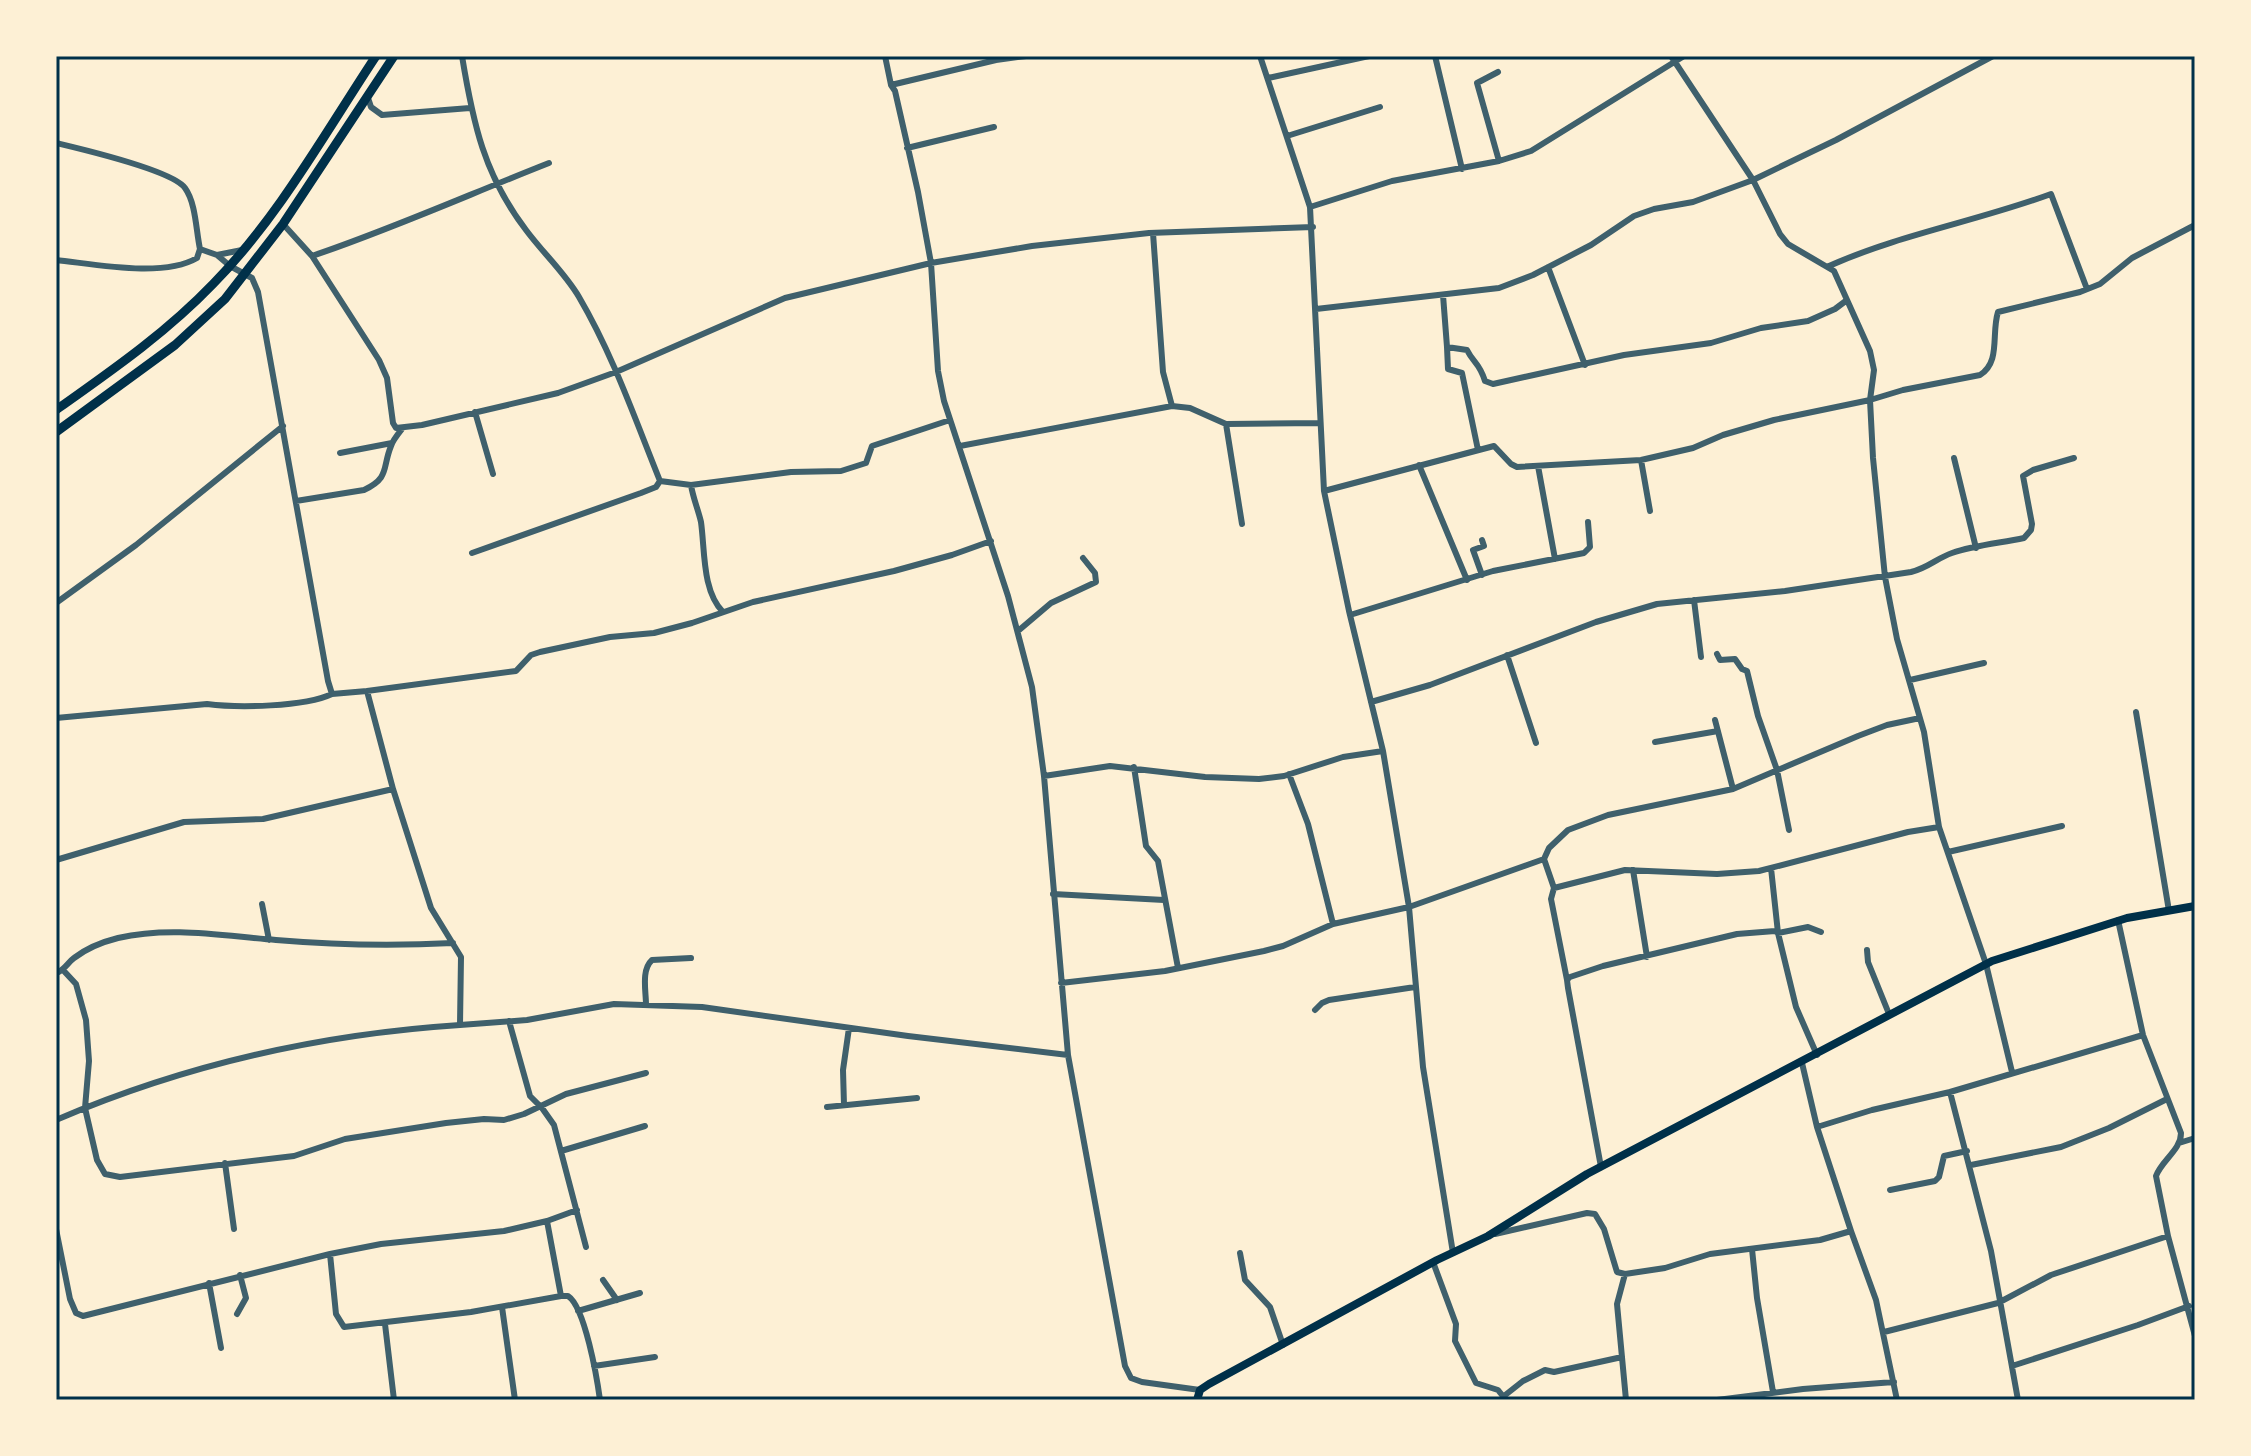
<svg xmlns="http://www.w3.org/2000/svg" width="2251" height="1456" viewBox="0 0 2251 1456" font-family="'Nunito Sans',sans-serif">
  <rect width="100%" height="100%" fill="#fdf0d5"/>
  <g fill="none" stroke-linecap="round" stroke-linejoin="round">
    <!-- minor -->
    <path stroke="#3f606c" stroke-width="6" d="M462,56C473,123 484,175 526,230C543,253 565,273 579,297C613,355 635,419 660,481L691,485L791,472L841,471L866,463L872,446L950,420
      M885,56L891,85
      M1026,56L996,60L891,85L895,91L918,192L931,263L1032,246L1149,233L1313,227
      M1260,56L1310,207L1324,491L1349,611L1383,751L1409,907L1423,1067L1453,1253
      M1435,56L1462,169
      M1671,56L1753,180L1780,234L1788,244L1834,271L1870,351L1874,370L1870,400L1873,458L1885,577L1897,639L1924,732L1939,827L1986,964L2012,1072
      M1498,72L1477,83L1499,161
      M1268,78L1369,56
      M368,98L371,107L382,115L470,108
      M1287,136L1380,107
      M56,143C81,149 172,170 185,188C196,203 196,231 200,249L217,255L230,266L252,278L258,292L328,681L332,694L367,691L393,789L431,908L461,957L460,1025C322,1034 184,1065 56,1120
      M907,148L994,127
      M1310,207L1392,181L1499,161L1531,151L1684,56
      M283,224L312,256L379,360L387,378L393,423L396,428L422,425L558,393L616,372L785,298L931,263L938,371L944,401L1008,596L1032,687L1044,776L1068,1055L1125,1366L1131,1378L1142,1382L1200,1390
      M1153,233L1163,372L1172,406
      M217,255L242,250
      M312,256C392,229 470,194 549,163
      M56,260C94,264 163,278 197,258L200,249
      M1829,266C1901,234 1978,221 2051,194L2087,289
      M1548,267L1585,365
      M1443,295L1447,347L1467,350C1474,364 1479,362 1485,381L1493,384L1624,355L1711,343L1761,328L1808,321L1835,309L1847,300
      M1316,309L1499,288L1533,275L1591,245L1634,216L1654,209L1693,202L1753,180L1836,140L1993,56
      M1447,347L1448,369L1462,373L1478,450
      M475,412L493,474
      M1226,424L1242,524
      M960,446L1172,406L1190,408L1226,424L1320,423
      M340,453L392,443
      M1954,458L1976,548
      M1641,460L1650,511
      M1419,465L1467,580
      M1538,466L1555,559
      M691,485C693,498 698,509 701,522C705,550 702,591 723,612
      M1324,491L1494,446L1511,464L1517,467L1641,460L1693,448L1723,435L1774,420L1870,400L1903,390L1980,375C2001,362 1991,334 1998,312L2080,292L2100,284L2132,258L2195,225
      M296,501L364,490C390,478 382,468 391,446C393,440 398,434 402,429
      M472,553L641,493L656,487L660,481
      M1482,575L1473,550L1484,546L1482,540
      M1694,600L1701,657
      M56,603L136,545L283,426
      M1350,615L1493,571L1584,553L1590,547L1588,522
      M1018,631L1051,603L1096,582L1095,573L1083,558
      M1717,654L1720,660L1735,659L1742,669L1747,671L1758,716L1777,770L1789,830
      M1507,655L1536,743
      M1910,680L1984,663
      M367,691L516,671L531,655L540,652L610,637L654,633L692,623L753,602L894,571L952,555L991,541
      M1371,702L1430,685L1596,622L1657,604L1785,591L1911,572C1928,568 1937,558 1952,553C1975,545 2001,543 2024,538L2031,530L2032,524L2023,476L2033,470L2074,458
      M2136,712L2169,911
      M56,718L207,704C238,708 304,707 332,694
      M1715,720L1733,789
      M1655,742L1718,731
      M1134,767L1146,846L1158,861L1178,968
      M1289,774L1308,824L1333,924
      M1044,776L1110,766L1205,777L1259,779L1284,776L1343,757L1383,751
      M1948,852L2062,826
      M1544,859L1549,848L1568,830L1608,815L1733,789L1858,736L1887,725L1920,718
      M56,860L184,822L263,819L393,789
      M1771,868L1778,933L1808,927L1821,932
      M1633,870L1647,957
      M1554,888L1551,899L1567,980
      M1053,894L1164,900
      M262,904L269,940
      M2118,920L2143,1035L2181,1133C2181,1150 2162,1160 2156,1176L2168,1236L2195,1336
      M1867,950L1868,962L1889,1014
      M63,970L76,984L86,1020L89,1061L85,1108L97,1160L105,1174L120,1177L294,1156L345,1139L446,1123L484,1119L504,1120L524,1114L566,1094L646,1073
      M56,973C65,970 67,963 74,958C87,948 102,942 118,938C171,926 223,936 276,940C335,945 394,946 453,943
      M1061,983L1165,971L1264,951L1283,946L1333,924L1409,907L1544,859L1554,888L1625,870L1717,874L1759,871L1908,832L1939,827
      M646,1005C646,991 641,970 652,960L691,958
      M1315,1010L1322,1003L1329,1000L1415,987
      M509,1021L530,1096L542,1108L554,1125L586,1247
      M460,1025L527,1020L614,1004L702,1007L908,1036L1068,1055
      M1802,1063L1817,1127L1851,1231
      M844,1105L843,1070L849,1028
      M827,1107L917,1098
      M1817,1127L1872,1110L1950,1092
      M2179,1143L2195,1138
      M561,1151L645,1126
      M225,1163L234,1229
      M1971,1165L2061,1147L2109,1128L2167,1099
      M1601,1167L1568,988L1567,980L1570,977L1603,966L1737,934L1775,931L1778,933L1796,1007L1817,1055
      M1890,1190L1935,1181L1939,1177L1944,1156L1967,1151
      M56,1229L70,1299L76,1313L83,1316L330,1254L381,1244L504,1231L547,1221L577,1210
      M1495,1234L1587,1213L1595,1214L1604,1229L1617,1272L1625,1274L1665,1268L1710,1254L1820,1240L1851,1231L1876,1300L1897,1400
      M1752,1249L1757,1298L1773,1392
      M1240,1253L1245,1280L1270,1307L1283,1345
      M330,1254L336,1314L344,1327L471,1312L561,1296L547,1221
      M1433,1262L1456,1324L1455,1341L1476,1383L1498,1390L1506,1400
      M1625,1274L1617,1304L1626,1400
      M603,1280L617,1300
      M209,1283L221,1348
      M561,1296H568C585,1307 597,1378 600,1400
      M502,1307L515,1400
      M578,1311L640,1293
      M237,1314L246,1298L240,1275
      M385,1324L394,1400
      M1884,1332L1998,1303L2051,1275L2168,1236
      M594,1366L655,1357
      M2012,1366L2138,1325L2189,1306
      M1504,1396L1523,1381L1545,1370L1554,1372L1622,1357
      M1717,1400L1803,1389L1894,1382
      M2018,1400L1991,1251L1950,1092L2143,1035"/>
    <!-- secondary -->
    <path stroke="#003049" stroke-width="8" d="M1197,1400L1200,1390L1209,1384L1437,1260L1488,1236L1587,1174L1992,961L2127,918L2195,906"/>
    <!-- trunk -->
    <path stroke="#003049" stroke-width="9" d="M56,410C111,371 166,333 213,284C278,218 325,133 376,56
      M56,432L175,345L225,299L283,224L394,56"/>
  </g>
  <!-- border -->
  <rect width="2251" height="1456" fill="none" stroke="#fdf0d5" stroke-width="116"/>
  <rect x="58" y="58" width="2135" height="1340" fill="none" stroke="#003049" stroke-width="3"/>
</svg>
